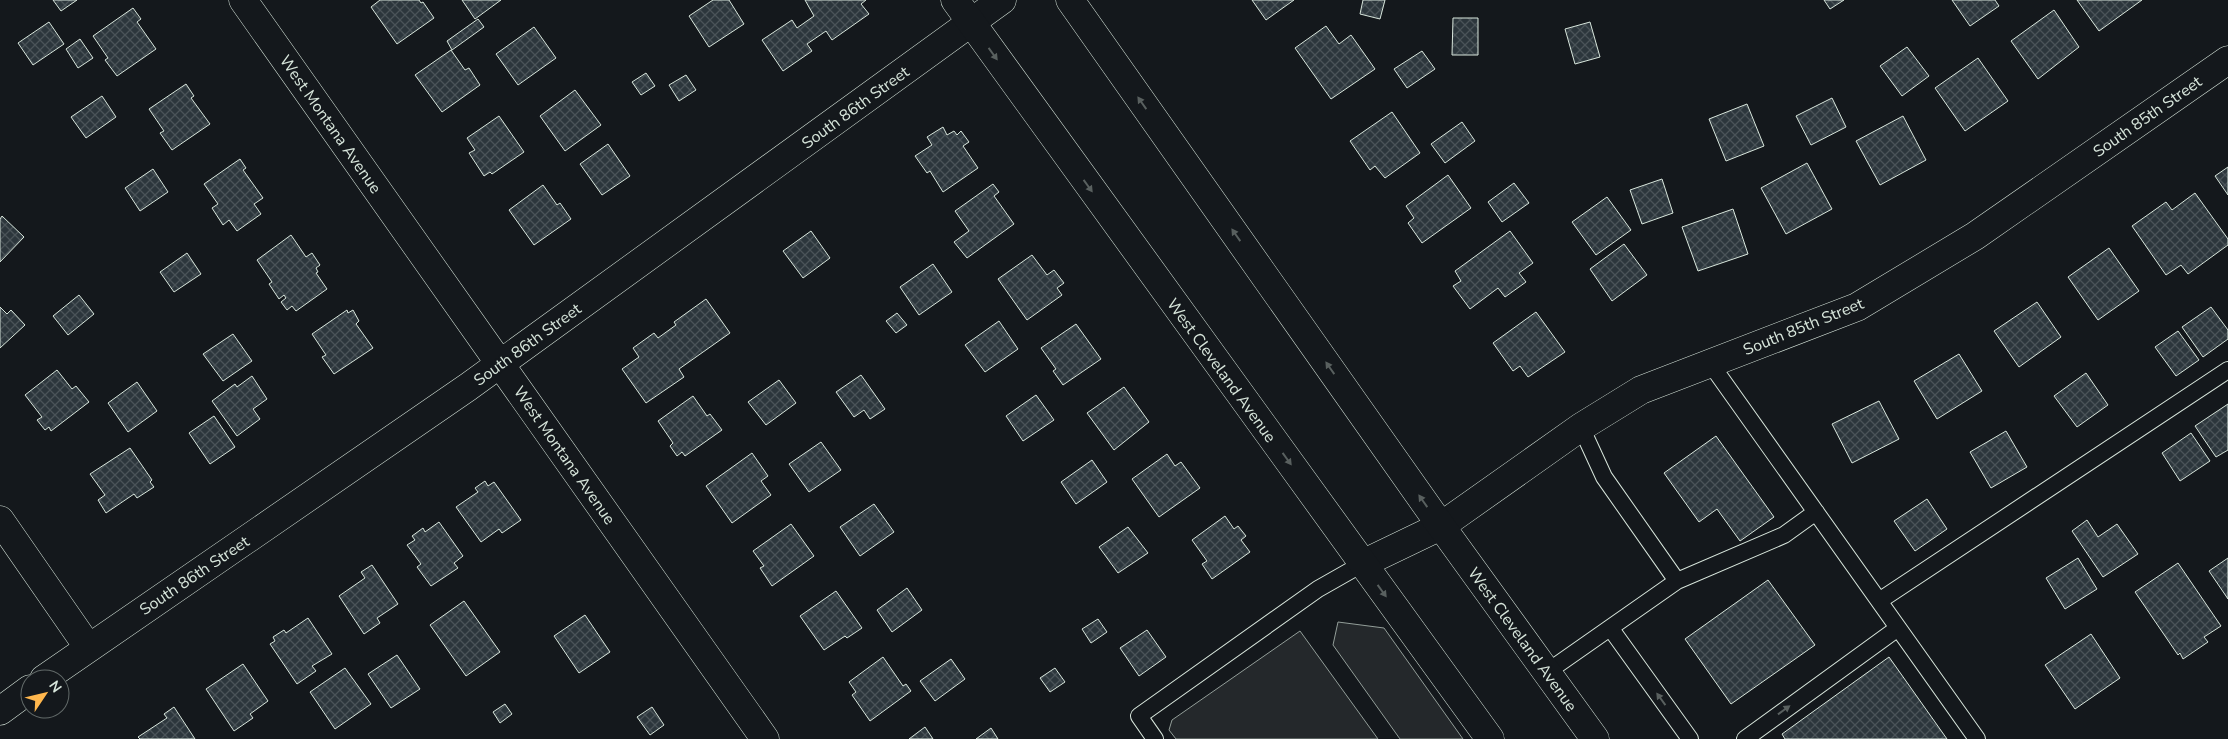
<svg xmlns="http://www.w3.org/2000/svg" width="2228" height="739" viewBox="0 0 2228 739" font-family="'Nunito Sans',sans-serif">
  <defs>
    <pattern id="building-cross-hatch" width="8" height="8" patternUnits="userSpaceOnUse" patternTransform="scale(1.25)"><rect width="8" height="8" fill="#2c363c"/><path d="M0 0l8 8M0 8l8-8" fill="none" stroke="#4a5358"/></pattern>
  </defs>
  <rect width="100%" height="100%" fill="#14181c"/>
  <!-- parking -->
  <path fill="#24282b" stroke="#939e99" d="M1338,622L1384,628L1463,739H1400L1333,645Z
    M1300,631L1378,739H1176L1169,730L1172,720Z"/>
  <!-- building -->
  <path fill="url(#building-cross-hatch)" stroke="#d8e6dc" d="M53,0H77L61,11Z
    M380,0H419L421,3L423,2L434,18L397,44L371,7Z
    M462,0H501L475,19Z
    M713,0H729L744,24L709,47L689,16Z
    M805,0H866L861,4L869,14L832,40L826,31L807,44L812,51L783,71L762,40L792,20L797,28L814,16Z
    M1252,0H1294L1266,20Z
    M1363,0H1385L1380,19L1360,14Z
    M1824,0H1844L1830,9Z
    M1952,0H1995L1999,6L1970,26Z
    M2077,0H2142L2099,31Z
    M133,8L141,19L137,22L156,49L117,76L105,60L108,58L93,36Z
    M2054,10L2079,47L2038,79L2011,41Z
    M1453,18H1478V55H1452Z
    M478,19L484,27L452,50L447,41Z
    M49,22L64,44L33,65L18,43Z
    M1590,22L1600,57L1575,64L1565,29Z
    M1326,26L1339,44L1351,35L1375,69L1331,99L1295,48Z
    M534,27L556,58L518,85L496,54Z
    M80,39L93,58L78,68L66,49Z
    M1907,47L1929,76L1902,96L1880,66Z
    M451,50L465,70L469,68L480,85L442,112L415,75Z
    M1422,51L1435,69L1407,88L1394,69Z
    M1978,58L2008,101L1965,131L1935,88Z
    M646,73L655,86L641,95L632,82Z
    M686,75L696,90L679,101L669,85Z
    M186,84L194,96L191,98L210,124L172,150L160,133L164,131L149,109Z
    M575,90L601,125L565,151L540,116Z
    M102,96L116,117L86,138L71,117Z
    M1832,98L1846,127L1811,145L1796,116Z
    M1747,104L1764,146L1726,161L1709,119Z
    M1392,112L1420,153L1385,178L1375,166L1370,170L1350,141Z
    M499,116L524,152L492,174L490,172L484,176L469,153L475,150L467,138Z
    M1903,116L1926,160L1880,185L1856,141Z
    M1462,122L1475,141L1445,163L1431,144Z
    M943,127L947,135L954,131L957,135L961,131L969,142L963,146L978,168L943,192L930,171L927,173L915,156L932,145L927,137Z
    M608,144L630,176L602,195L580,164Z
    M240,159L246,168L243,170L263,198L254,204L261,214L237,231L229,220L223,225L212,208L218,204L204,184Z
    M1807,163L1832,209L1786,234L1761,188Z
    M2228,167V195L2215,176Z
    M153,169L168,192L140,211L125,188Z
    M1448,175L1471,208L1422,243L1408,223L1414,218L1406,206Z
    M1662,179L1673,213L1642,224L1630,190Z
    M1514,183L1529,203L1502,222L1488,202Z
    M993,184L999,192L994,196L1014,224L967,258L954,242L969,231L955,211Z
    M543,185L557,205L560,203L571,219L534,245L509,210Z
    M2195,193L2228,239V245L2188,274L2181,265L2166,275L2132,226L2166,202L2172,210Z
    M1607,197L1631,230L1596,255L1572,222Z
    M1733,209L1748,254L1698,271L1682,227Z
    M2,216L24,237L0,262V219Z
    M811,231L830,258L803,278L783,251Z
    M1510,231L1533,263L1519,273L1526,282L1505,297L1498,288L1470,309L1453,286L1461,281L1455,271Z
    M291,235L306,257L312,253L320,265L316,268L318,272L316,273L327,289L296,311L292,306L287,310L281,302L286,298L284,295L279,299L269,284L272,282L257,260Z
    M1624,244L1647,275L1612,301L1590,269Z
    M2109,248L2139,291L2098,320L2068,277Z
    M187,253L201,274L174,292L160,272Z
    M1032,255L1047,275L1054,270L1064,283L1057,288L1062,295L1027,320L998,279Z
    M933,264L952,292L919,315L900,287Z
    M79,295L94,314L68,335L53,316Z
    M706,299L730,333L679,369L684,377L646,403L622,369L639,357L633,348L654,333L658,338L676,325L674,322Z
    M2037,302L2061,337L2019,367L1994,331Z
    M0,307L7,314L11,310L25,325L0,348Z
    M2211,307L2228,330V339L2203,357L2182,327Z
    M347,310L348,313L353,310L359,321L356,324L373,348L334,374L322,357L326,355L312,334Z
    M1536,312L1565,352L1528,377L1520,366L1513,371L1493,343Z
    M897,313L907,325L896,333L886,321Z
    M999,321L1018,349L985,372L965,345Z
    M1076,324L1101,359L1063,385L1053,371L1056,369L1041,348Z
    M2178,331L2199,360L2176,376L2155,347Z
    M233,334L252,361L223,381L203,354Z
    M1959,354L1982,391L1937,419L1914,381Z
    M57,370L72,389L76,386L89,402L51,431L49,427L45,430L37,420L42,417L25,395Z
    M2086,373L2108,405L2077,427L2054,396Z
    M861,375L885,409L870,419L864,410L854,417L836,392Z
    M252,376L267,399L253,409L260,419L237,436L212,401L235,384L237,387Z
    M779,380L796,403L766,425L748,402Z
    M137,382L157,411L128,432L108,403Z
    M1124,387L1149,422L1114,450L1087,413Z
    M1036,395L1054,420L1023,441L1006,416Z
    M693,396L707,416L710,414L722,430L685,456L682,452L677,456L670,446L673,443L658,421Z
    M1879,401L1899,439L1852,463L1832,424Z
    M2228,404V450L2216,457L2195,426Z
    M214,416L235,447L210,464L189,433Z
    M2006,431L2027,467L1991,488L1970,452Z
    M2191,433L2210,461L2180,481L2162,453Z
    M1716,436L1774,517L1740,541L1717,509L1699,522L1664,473Z
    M821,442L841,470L809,492L789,464Z
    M130,448L152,480L150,482L154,487L137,498L134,494L106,513L98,500L105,495L90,474Z
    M752,453L768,476L761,481L771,495L732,523L706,486Z
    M1167,454L1175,466L1181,462L1200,488L1159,517L1132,479Z
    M1092,460L1107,482L1076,504L1061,482Z
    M485,481L488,486L494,482L521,520L502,533L499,529L481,542L456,507L478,492L475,488Z
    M1927,499L1947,529L1915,551L1894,521Z
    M874,504L894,532L860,556L840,527Z
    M1225,516L1234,529L1238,526L1246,536L1241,540L1250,552L1212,579L1202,564L1207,561L1192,540Z
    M2087,520L2098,537L2117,524L2138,554L2103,577L2072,531Z
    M439,522L463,556L454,563L458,568L431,586L417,567L421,564L407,545L415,540L412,536L423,528L425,532Z
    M791,524L814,556L772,586L760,568L764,566L753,551Z
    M1128,527L1148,553L1118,573L1099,547Z
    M2078,558L2097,589L2065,609L2046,578Z
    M2228,558V599L2209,571Z
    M2178,563L2221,626L2204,637L2208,642L2183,659L2180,653L2178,655L2135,592Z
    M372,565L398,604L377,618L380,623L364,634L339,596L365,578L361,572Z
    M1768,580L1815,645L1731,704L1685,639Z
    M907,588L922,610L892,632L877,610Z
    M836,591L862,628L847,638L845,636L824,650L800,616Z
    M464,601L500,652L466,676L430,625Z
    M585,615L610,652L579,673L554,636Z
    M308,618L332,654L312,666L316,671L297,684L270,644L275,641L273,637L284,630L286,633Z
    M1098,619L1107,632L1091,643L1082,629Z
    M1147,630L1166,657L1139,676L1120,648Z
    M2091,634L2120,678L2075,709L2045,665Z
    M397,655L420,689L391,708L368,674Z
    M883,657L903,686L906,684L911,691L870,721L852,695L856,692L849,682Z
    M1889,657L1947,739H1785L1782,734Z
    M951,659L965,679L935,701L920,681Z
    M243,664L268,701L250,714L253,718L234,731L206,689Z
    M345,668L371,704L335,729L310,692Z
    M1055,668L1065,682L1050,692L1040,678Z
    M505,704L512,714L500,723L493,712Z
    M174,707L195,739H140L138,737L167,718L164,714Z
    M652,707L664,725L650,735L637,717Z
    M925,727L933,739H909Z
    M991,728L998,739H976Z"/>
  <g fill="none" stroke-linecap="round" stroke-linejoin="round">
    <!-- lane casing -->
    <g stroke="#d8e6dc" stroke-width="18">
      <path id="lane" d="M1710,363L1977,739
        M1677,581L1784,535L1816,512
        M1879,601L2228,370
        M1611,629L1690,739
        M1547,672L1677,581L1604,477L1581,427
        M1155,739L1139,716L1318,589L1362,564
        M1745,739L1898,628"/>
    </g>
    <!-- street casing -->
    <g stroke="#d8e6dc" stroke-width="29">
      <path id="street" d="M243,0L765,739
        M0,520L88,647
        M1362,564L1441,526L1581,427L1641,390L1857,307L1975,236L2228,60
        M44,679L468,387L1002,0
        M0,711L30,689"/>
    </g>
    <!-- secondary casing -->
    <g stroke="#d8e6dc" stroke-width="29">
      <path id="secondary" d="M955,0L1490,739
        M1070,0L1441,526L1595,739"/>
    </g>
    <!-- lane -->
    <use href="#lane" stroke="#14181c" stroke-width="16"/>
    <!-- street -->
    <use href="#street" stroke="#14181c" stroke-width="28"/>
    <!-- secondary -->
    <use href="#secondary" stroke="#14181c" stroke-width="28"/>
  </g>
  <!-- one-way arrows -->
  <defs><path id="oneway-solid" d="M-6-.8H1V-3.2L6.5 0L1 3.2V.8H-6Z" transform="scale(1.25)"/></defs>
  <g fill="#59605f">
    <use href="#oneway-solid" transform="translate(993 54) rotate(54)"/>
    <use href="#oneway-solid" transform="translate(1142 103) rotate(-125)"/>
    <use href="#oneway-solid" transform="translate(1088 186) rotate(54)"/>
    <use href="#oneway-solid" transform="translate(1236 235) rotate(-125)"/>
    <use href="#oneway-solid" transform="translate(1330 368) rotate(-125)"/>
    <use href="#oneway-solid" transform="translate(1287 459) rotate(54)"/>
    <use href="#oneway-solid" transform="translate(1423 501) rotate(-125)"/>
    <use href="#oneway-solid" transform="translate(1382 591) rotate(54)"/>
    <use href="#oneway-solid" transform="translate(1661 699) rotate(-126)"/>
    <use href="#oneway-solid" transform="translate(1784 710) rotate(-36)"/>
  </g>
  <g text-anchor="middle" stroke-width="4" stroke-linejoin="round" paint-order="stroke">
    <!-- street labels -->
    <g font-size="16" fill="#d8e6dc" stroke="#14181c">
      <text transform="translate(855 107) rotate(-36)" y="6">South 86th Street</text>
      <text transform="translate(2147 116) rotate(-35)" y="6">South 85th Street</text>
      <text transform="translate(331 124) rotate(55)" y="6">West Montana Avenue</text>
      <text transform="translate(1803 326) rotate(-22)" y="6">South 85th Street</text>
      <text transform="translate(527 344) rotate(-36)" y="6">South 86th Street</text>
      <text transform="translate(1222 370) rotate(54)" y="6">West Cleveland Avenue</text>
      <text transform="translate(565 455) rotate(55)" y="6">West Montana Avenue</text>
      <text transform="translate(194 575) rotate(-34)" y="6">South 86th Street</text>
      <text transform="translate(1523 639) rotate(54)" y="6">West Cleveland Avenue</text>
    </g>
  </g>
  <!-- north arrow -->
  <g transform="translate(45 694) rotate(55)"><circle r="24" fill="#14181c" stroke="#626a69"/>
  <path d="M0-4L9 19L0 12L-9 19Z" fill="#ffb74d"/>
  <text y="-8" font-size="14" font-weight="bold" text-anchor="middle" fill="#d8e6dc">N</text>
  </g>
</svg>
